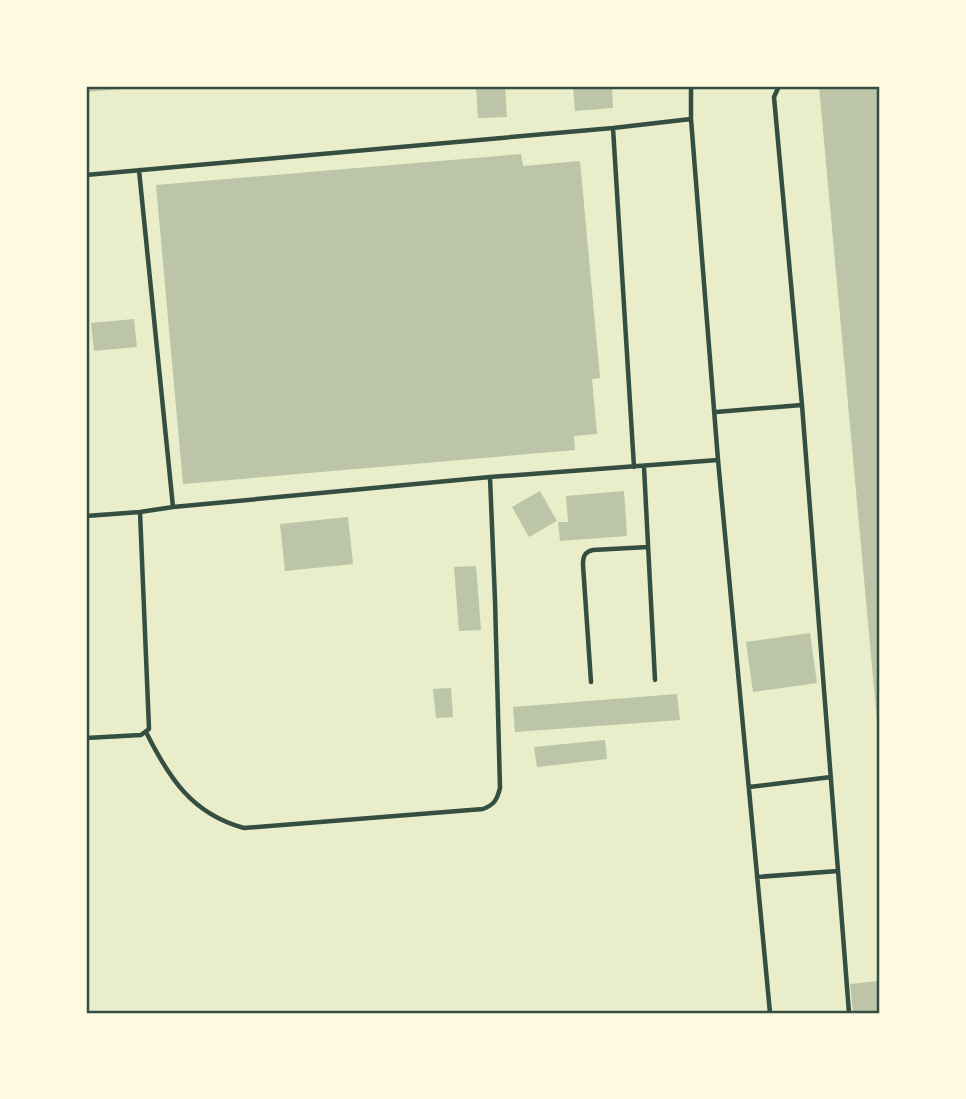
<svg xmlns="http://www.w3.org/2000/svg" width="966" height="1099" viewBox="0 0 966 1099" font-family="'PT Sans Narrow',sans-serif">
  <rect width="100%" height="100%" fill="#e9edc9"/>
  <!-- building -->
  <path fill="#bcc5a7" d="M86,86H134V88L86,92Z
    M476,86H505L507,117L478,118Z
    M573,86H612L613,108L575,111Z
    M819,86H880V732H878Z
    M521,154L523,166L580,161L600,378L592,379L597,434L574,436L575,450L183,484L156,185Z
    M134,319L137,347L94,351L91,323Z
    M540,491L557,521L529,537L512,507Z
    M624,491L627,536L560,541L558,522H568L566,496Z
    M348,517L353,564L285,571L280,524Z
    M476,566L481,630L459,631L454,567Z
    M810,633L817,683L753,692L746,642Z
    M451,688L453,717L436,718L433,689Z
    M677,694L680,720L515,732L513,707Z
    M605,740L607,759L537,767L534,747Z
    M878,981L880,1013H853L850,984Z"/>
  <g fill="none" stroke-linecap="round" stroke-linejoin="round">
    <!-- service -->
    <path stroke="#344e41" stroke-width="4.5" d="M691,86V119L718,460L770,1013
      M779,86L774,97L802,405L849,1013
      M613,128L634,467
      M139,170L173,507
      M86,175L613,128L691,119
      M716,412L802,405
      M644,467L655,680
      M86,516L140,512L173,507L490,477L718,460
      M591,682L583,565C583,557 584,552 593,550L648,547
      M146,732C169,778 192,814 244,828L483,809C494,805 497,800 500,788L495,600L490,477
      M86,738L141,735L149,729L140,512
      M749,787L831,777
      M757,877L838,871"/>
  </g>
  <!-- border -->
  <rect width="966" height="1099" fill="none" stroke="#fefae0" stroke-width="175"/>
  <rect x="88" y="88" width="790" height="924" fill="none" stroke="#344e41" stroke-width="2.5"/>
</svg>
